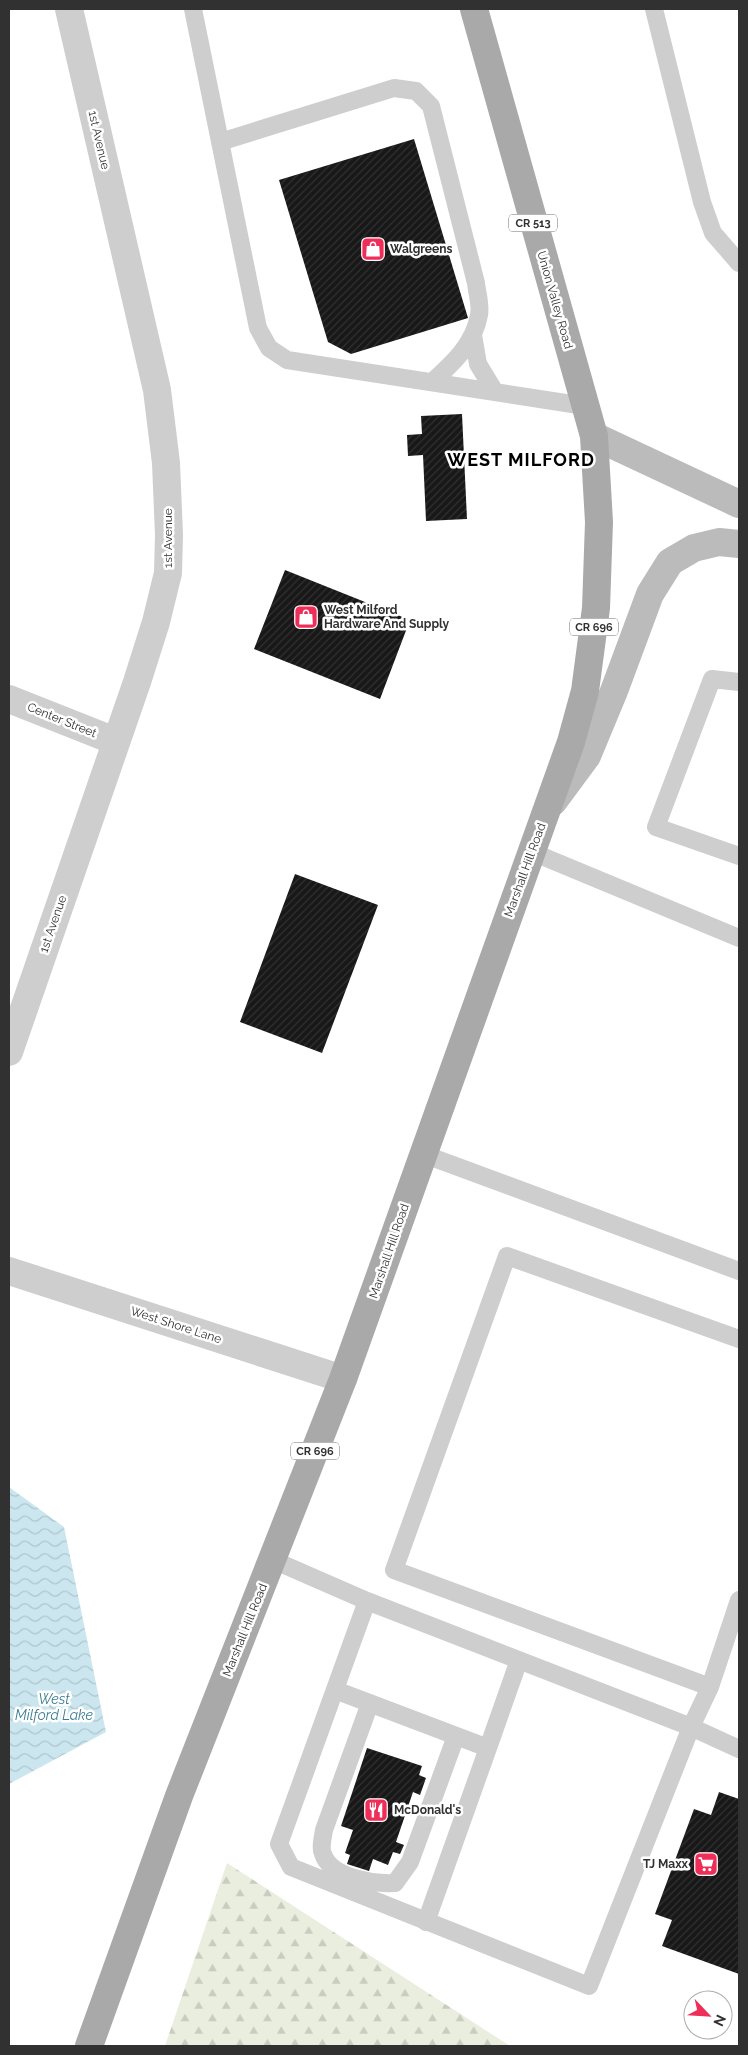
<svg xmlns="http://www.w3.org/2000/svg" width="748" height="2055" viewBox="0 0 748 2055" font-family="Raleway,sans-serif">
  <defs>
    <pattern id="forest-firs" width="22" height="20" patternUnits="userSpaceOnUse" patternTransform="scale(1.25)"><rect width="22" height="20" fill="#eaeedf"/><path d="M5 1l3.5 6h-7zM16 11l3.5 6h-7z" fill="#c9cdc0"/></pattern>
    <pattern id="water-waves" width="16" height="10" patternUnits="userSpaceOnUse" patternTransform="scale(1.25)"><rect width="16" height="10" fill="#cbe6ef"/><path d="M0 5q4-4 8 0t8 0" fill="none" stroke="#afc6cd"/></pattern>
    <pattern id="building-hatch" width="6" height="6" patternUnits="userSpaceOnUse" patternTransform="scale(1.25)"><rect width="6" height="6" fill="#181818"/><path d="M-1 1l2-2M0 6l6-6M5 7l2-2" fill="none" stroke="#313131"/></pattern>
  </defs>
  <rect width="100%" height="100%" fill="#fff"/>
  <!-- forest -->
  <path fill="url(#forest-firs)" d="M227,1863L510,2046H165Z"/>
  <!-- water -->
  <path fill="url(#water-waves)" d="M9,1487L64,1527L106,1732L9,1784Z"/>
  <!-- building -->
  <path fill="url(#building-hatch)" d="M414,139L468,318L351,354L328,342L279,180Z
    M462,414L467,519L426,521L423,455L408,456L407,435L422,434L421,416Z
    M285,570L410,620L380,699L254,649Z
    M295,874L378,905L322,1053L240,1022Z
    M367,1748L422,1766L419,1775L426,1778L420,1795L413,1792L396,1842L404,1845L400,1854L393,1852L388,1865L373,1859L369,1871L347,1864L350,1855L345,1853L353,1830L341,1826Z
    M719,1792L739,1799V1974L662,1946L672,1920L655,1914L694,1809L711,1815Z"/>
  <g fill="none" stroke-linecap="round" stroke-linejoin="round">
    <!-- service -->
    <path stroke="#cecece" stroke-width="18" d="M193,9L258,328L269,348L287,360L585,406
      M654,9L702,202L713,233L739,263
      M220,142L394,88L416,91L431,106L476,283C477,293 481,305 479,315C474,344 453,363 432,382
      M473,335L478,364L495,392
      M739,682L712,679L656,827L739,856
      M532,852L739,938
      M423,1154L739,1271
      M273,1560L367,1601L691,1727L710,1687L739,1600
      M367,1601L279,1844L291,1867L589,1986L691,1727L739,1749
      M710,1687L394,1570L507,1256L739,1339
      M335,1690L488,1748L426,1922
      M370,1703L324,1830C323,1837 320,1848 323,1854C331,1878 374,1884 395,1883L410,1862L456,1736
      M488,1748L519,1660"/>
    <!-- minor -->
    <path stroke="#cecece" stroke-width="28" d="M9,699L115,741
      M9,1052L137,682L156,622L168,573L169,535L166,463L157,390L69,9
      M9,1271L343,1379"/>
    <!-- secondary -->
    <path stroke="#bbb" stroke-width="28" d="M594,436L739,504
      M553,802L587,756L614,691L650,594L670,562L694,548L719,542L739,544"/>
    <!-- primary -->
    <path stroke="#a9a9a9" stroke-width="28" d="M89,2046L179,1796L343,1379L571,742L585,691L596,608L599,522L594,436L474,9"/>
  </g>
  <!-- icons -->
  <defs>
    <g id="shop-square" transform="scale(1.25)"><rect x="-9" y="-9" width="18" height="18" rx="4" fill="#ee2d59" stroke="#fff"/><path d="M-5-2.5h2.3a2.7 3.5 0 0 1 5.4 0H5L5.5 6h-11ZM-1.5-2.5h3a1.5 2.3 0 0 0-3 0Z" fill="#fff"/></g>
    <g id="restaurant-square" transform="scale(1.25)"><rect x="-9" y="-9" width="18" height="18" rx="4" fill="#ee2d59" stroke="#fff"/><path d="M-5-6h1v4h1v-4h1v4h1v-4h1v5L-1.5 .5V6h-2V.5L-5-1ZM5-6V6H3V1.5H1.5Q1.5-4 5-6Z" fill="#fff"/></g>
    <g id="supermarket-square" transform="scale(1.25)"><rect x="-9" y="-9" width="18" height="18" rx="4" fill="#ee2d59" stroke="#fff"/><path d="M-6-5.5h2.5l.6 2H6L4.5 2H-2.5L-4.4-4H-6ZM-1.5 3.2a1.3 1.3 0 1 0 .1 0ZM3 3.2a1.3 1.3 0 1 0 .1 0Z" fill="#fff"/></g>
  </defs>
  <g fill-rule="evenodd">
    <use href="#shop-square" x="373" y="249"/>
    <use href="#shop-square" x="306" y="617"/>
    <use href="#restaurant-square" x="376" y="1810"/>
    <use href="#supermarket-square" x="706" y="1864"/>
  </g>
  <g text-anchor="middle" stroke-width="5" stroke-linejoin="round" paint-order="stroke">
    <!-- shield labels -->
    <g fill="#fff" stroke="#6f6f6f" stroke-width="1">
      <rect x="509" y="214.5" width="48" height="17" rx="4"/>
      <rect x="570" y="618.5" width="48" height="17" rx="4"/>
      <rect x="291" y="1442.5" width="48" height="17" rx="4"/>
    </g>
    <g font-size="11" font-weight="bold" fill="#313131">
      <text x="533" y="227">CR 513</text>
      <text x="594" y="631">CR 696</text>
      <text x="315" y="1455">CR 696</text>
    </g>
    <!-- street labels -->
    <g font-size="12" fill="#313131" stroke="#fff">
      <text transform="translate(99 140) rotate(77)" y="4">1st Avenue</text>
      <text transform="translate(555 300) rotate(74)" y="4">Union Valley Road</text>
      <text transform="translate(168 538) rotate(-90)" y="4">1st Avenue</text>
      <text transform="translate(62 720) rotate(22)" y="4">Center Street</text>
      <text transform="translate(525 870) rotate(-70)" y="4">Marshall Hill Road</text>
      <text transform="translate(53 924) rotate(-71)" y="4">1st Avenue</text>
      <text transform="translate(389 1251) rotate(-71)" y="4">Marshall Hill Road</text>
      <text transform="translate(176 1325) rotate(18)" y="4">West Shore Lane</text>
      <text transform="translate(245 1630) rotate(-68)" y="4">Marshall Hill Road</text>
    </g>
    <!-- poi labels -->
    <g font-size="12" font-weight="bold" fill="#313131" stroke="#fff" text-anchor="start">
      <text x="390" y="253">Walgreens</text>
      <text x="324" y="614">West Milford<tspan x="324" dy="14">Hardware And Supply</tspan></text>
      <text x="394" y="1814">McDonald's</text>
      <text x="688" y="1868" text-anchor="end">TJ Maxx</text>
    </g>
    <!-- water labels -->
    <g font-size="14" font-style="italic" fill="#387c91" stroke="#fff">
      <text x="54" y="1704">West<tspan x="54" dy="16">Milford Lake</tspan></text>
    </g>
    <!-- district labels -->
    <g font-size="18" font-weight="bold" letter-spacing="1" fill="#000" stroke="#fff">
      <text x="521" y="466">WEST MILFORD</text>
    </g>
  </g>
  <!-- border -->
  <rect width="748" height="2055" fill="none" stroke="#313131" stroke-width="20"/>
  <!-- north arrow -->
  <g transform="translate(708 2015) rotate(115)"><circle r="24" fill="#ffffff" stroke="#adadad"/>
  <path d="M0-4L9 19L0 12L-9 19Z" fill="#ee2d59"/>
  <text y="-8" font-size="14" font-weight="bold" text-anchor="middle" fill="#313131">N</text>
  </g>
</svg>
